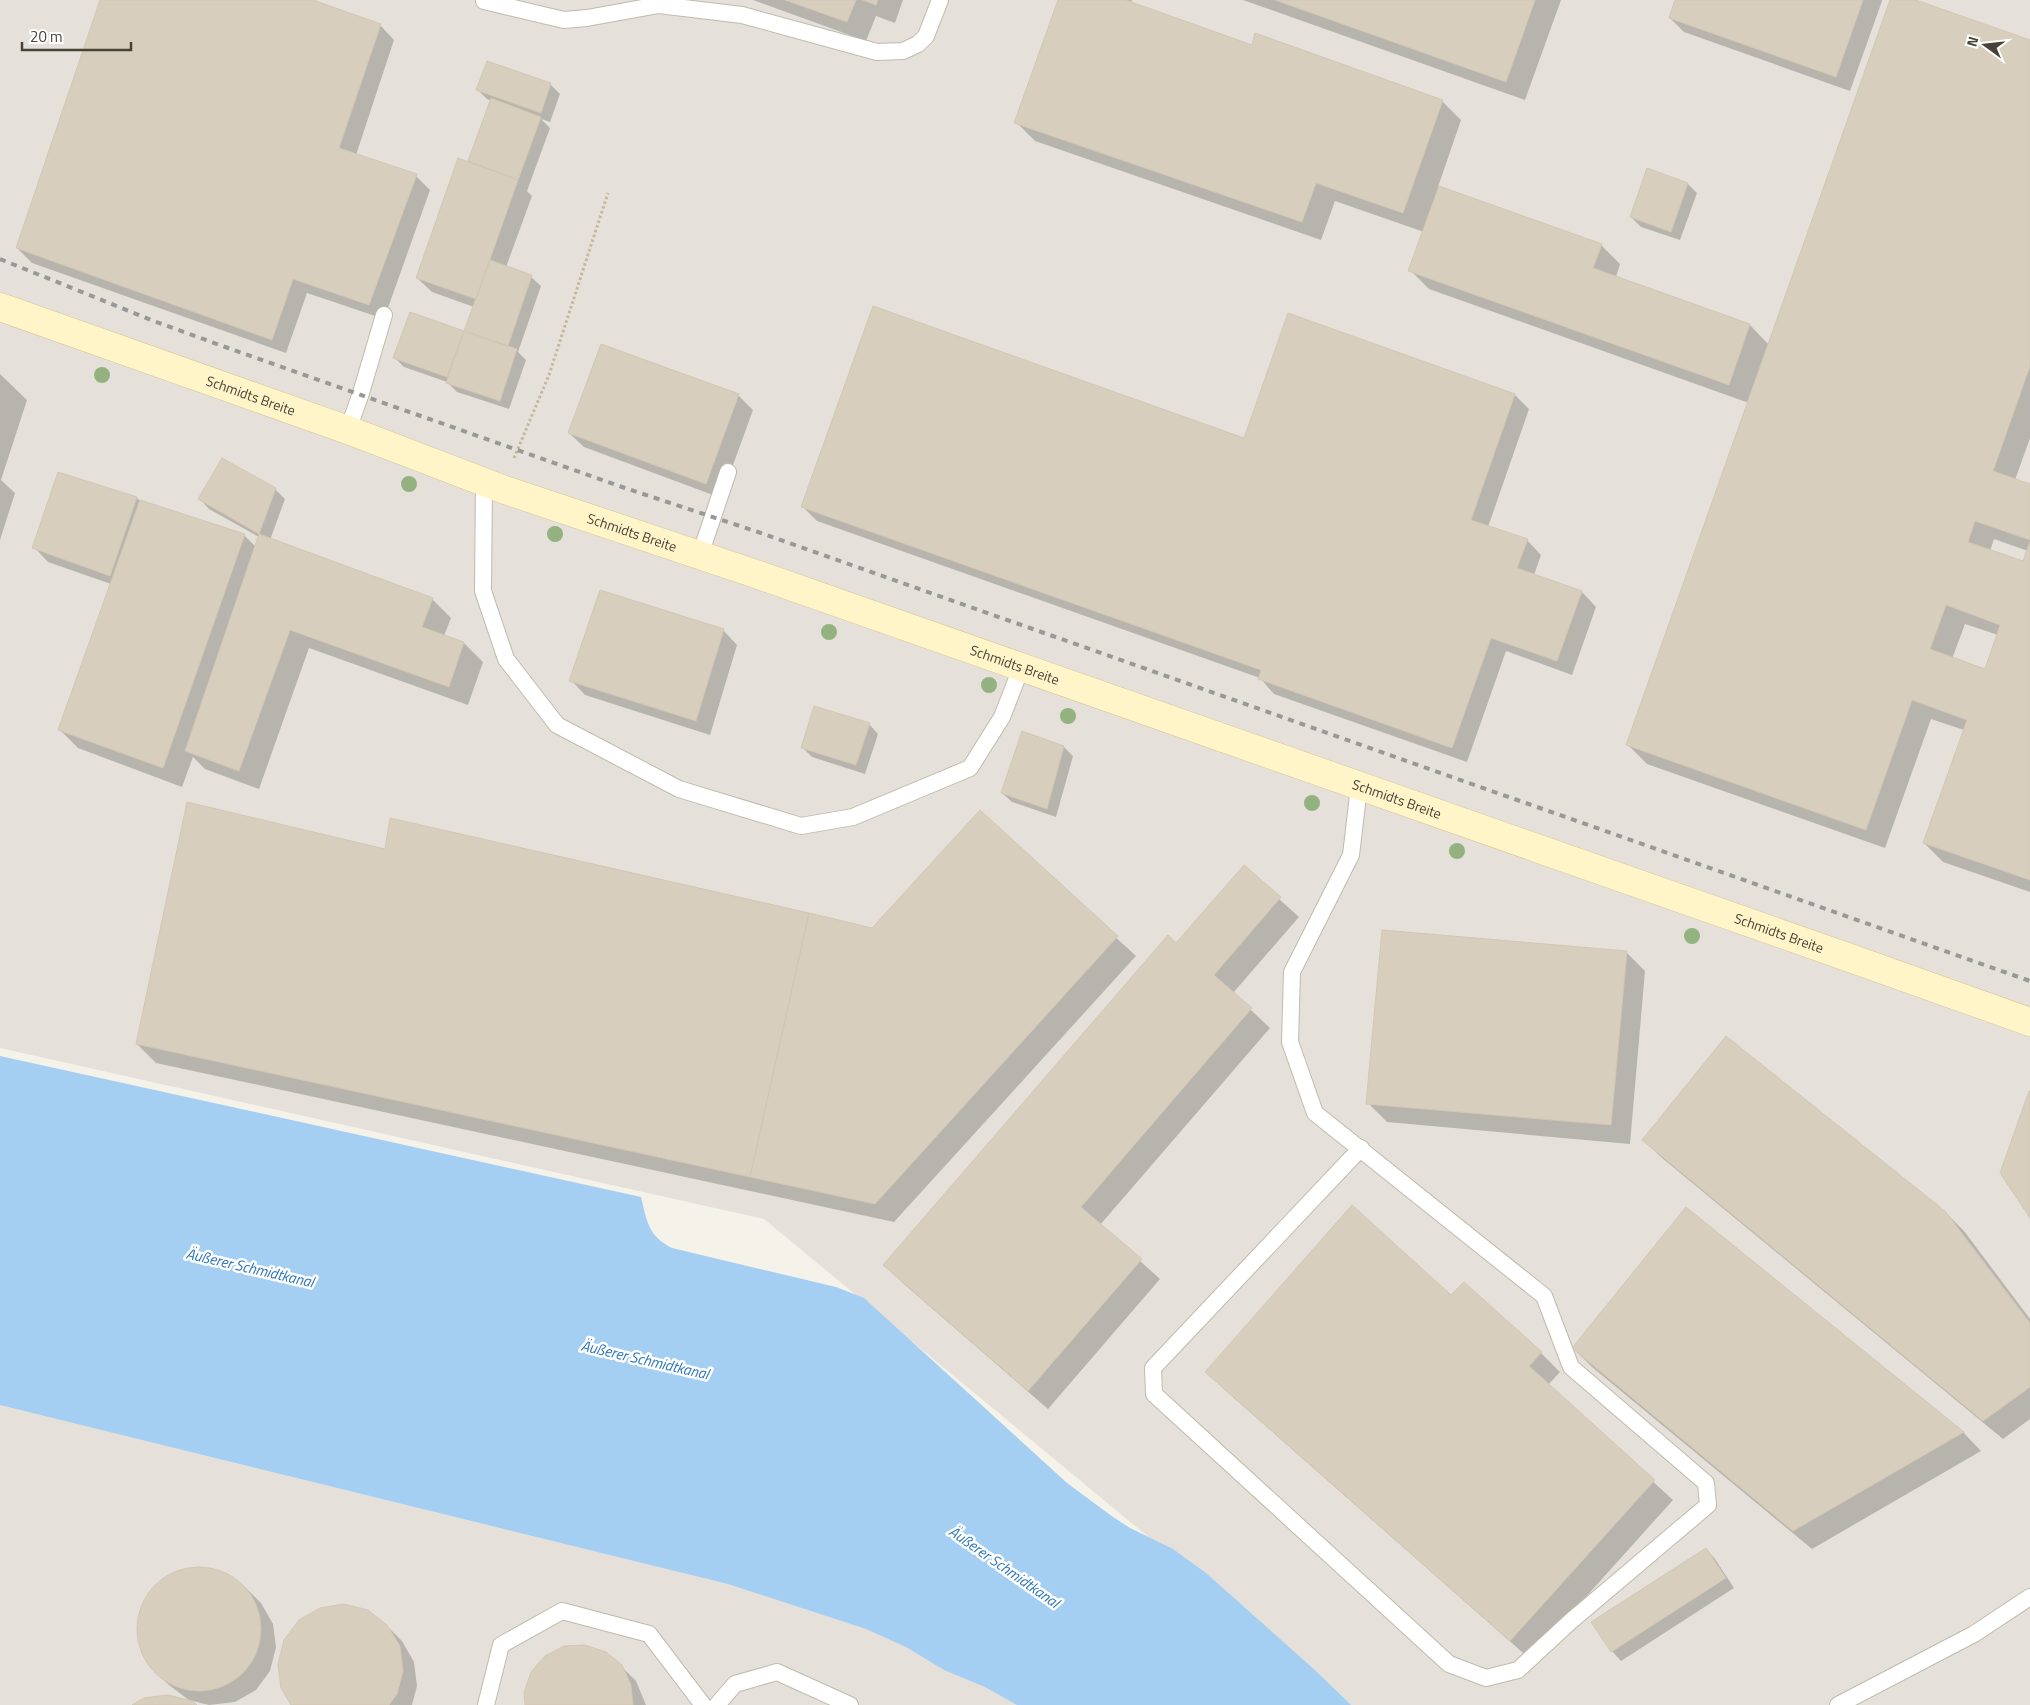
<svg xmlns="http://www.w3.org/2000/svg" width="2030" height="1705" viewBox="0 0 2030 1705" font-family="'Titillium Web',sans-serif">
  <rect width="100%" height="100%" fill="#f5f2e9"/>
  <!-- industrial -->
  <path fill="#e5e1da" d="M0,0H2030V1705H1346L1244,1616L764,1219L0,1048Z
    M0,1379L681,1529L1030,1705H0Z"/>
  <!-- water -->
  <path fill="#a4cff3" d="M0,1056L641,1197C647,1221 648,1236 672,1248L836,1287L864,1298L1067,1483L1113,1517L1130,1528L1173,1549L1206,1573L1317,1672L1351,1705H1017L985,1687L944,1670L906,1647L866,1629L728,1584L0,1405Z"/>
  <!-- shadow -->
  <path fill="#0003" fill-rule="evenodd" d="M101,0H310L380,25L394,40L356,155L416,176L430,190L384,319L307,293L286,353L32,263L17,248Z
    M753,0H903L895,23L876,16L866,41Z
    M1059,0H1132L1131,3L1252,46L1442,101L1461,120L1438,187L1601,245L1620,264L1616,277L1750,325L1769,345L1892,0H1913L2030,42V438L2015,480L2030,486V892L1943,862L1924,843L1964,730L1931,719L1885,848L1647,764L1628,745L1749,403L1429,289L1410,270L1424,232L1335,201L1321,240L1035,141L1016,122ZM1994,539L2028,551L2024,563L1990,551ZM1965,624L1998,635L1986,670L1952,659Z
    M1243,0H1561L1525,100Z
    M1676,0H1882V1L1850,91L1684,32L1670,18Z
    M550,84L560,94L550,122L541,119L550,128L527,191L532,196L506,267L531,277L541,286L518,352L526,360L509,409L457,392L447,382L404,367L395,358L411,314L464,332L474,307L432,292L417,278L474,165L470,161L492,101L487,99L478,90Z
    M1688,184L1697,193L1680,240L1641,227L1631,217Z
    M1289,315L1515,395L1529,409L1488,527L1527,540L1541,555L1534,575L1582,592L1596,607L1572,675L1506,651L1467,762L1274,694L1260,678L817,521L803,507L1245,440Z
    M0,374L27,400L1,480L15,493L0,540Z
    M738,395L753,410L721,498L584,447L569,433Z
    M275,489L285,499L270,540L432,599L451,618L444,636L464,643L483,662L468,705L309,648L259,789L205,769L193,757L182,787L78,748L59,729L111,584L48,562L34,547L137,498L140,501L244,535L256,547L259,537L209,509L200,499Z
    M723,630L737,645L710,735L585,695L571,680Z
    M869,724L878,734L865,774L812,757L802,747Z
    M1064,747L1073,756L1056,817L1012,802L1002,793Z
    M980,812L1136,956L894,1222L156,1063L137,1044L386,850L872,929Z
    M1244,867L1299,917L1233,993L1270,1028L1100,1225L1160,1279L1048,1409L904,1284L885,1265L1177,944Z
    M1626,952L1645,971L1630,1144L1387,1122L1368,1103Z
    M1643,1140L1944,1211L1964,1231L2030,1319V1419L2003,1439L1662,1158Z
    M1451,1297L1541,1353L1560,1372L1548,1385L1673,1500L1530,1659L1226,1391L1207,1372Z
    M1573,1348L1963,1432L1981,1451L1812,1549L1592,1367Z
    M1706,1549L1715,1559L1734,1588L1621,1661L1612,1651Z
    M203,1567L226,1573L246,1588L261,1603L273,1624L276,1647L270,1671L256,1690L235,1702L209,1705L189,1700L195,1705H134L190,1701L169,1685L154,1670L141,1649L138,1625L144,1602L159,1583L179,1570Z
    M387,1626L402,1641L414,1662L417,1686L412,1705H293Z
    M621,1666L636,1681L646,1705H526Z"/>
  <!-- building -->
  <path fill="#d7cebe" stroke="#d2c7b1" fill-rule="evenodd" d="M100,0H313L381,24L339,148L417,174L369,305L293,279L272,340L16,248Z
    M785,0H856L847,22Z
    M863,0H878L876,5Z
    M1058,0H1126L1252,45L1255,33L1443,100L1403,213L1316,183L1302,222L1014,123Z
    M1275,0H1535L1506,82Z
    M1675,0H1863L1836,77L1669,18Z
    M1890,0H1916L2030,40V366L1993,471L2030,484V540L1975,521L1968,542L2023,561L2030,542V880L1923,843L1967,720L1912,700L1866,830L1626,745ZM1946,605L2000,625L1985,669L1930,649Z
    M487,61L551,83L541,113L476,90Z
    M491,98L541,117L518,180L468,161Z
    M458,158L518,180L476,299L416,278Z
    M1647,168L1688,183L1671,232L1630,217Z
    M1439,186L1602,244L1593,268L1750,324L1729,385L1408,271Z
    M490,260L532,275L508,346L464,331Z
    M873,306L1244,438L1288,313L1515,394L1471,520L1528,539L1517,568L1582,591L1557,661L1491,638L1452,748L1258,679L1261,670L801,507Z
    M410,312L464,331L447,377L393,358Z
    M464,331L517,349L500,401L446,383Z
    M601,344L739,394L706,484L568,433Z
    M222,458L276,488L259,534L198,499Z
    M58,472L137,497L110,576L32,548Z
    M140,500L245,534L163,768L58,730Z
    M259,534L433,598L422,627L464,642L449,687L290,630L239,771L185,751Z
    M600,590L724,629L696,721L569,681Z
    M814,706L870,723L856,765L801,748Z
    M1022,731L1064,746L1047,809L1001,793Z
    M187,802L385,849L390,818L809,913L750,1177L136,1044Z
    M980,810L1118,936L875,1204L750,1177L809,913L872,928Z
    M1244,865L1281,897L1214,975L1252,1008L1081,1207L1142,1259L1028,1391L883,1265L1168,935L1176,943Z
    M1382,930L1627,951L1611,1125L1366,1104Z
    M1726,1036L1945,1211L2030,1323V1387L1983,1421L1642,1140Z
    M2029,1091H2030V1218L2000,1173Z
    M1352,1205L1451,1295L1464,1282L1542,1352L1529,1366L1655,1480L1510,1641L1205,1372Z
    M1686,1207L1964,1432L1793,1531L1572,1348Z
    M1706,1548L1726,1578L1611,1652L1591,1622Z
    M137 1629a62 62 0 1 1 124 0a62 62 0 1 1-124 0Z
    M344,1604L368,1610L387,1625L400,1646L403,1671L397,1694L389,1705H291L281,1688L278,1664L284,1640L299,1620L320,1608Z
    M585,1645L606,1652L622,1665L631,1685L633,1705H525L524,1693L531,1672L545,1656L564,1646Z
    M168,1695L192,1701L197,1705H132L144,1698Z"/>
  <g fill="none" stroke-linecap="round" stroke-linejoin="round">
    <!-- lane casing -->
    <g stroke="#c1baab" stroke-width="18">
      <path id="lane" d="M484,1L564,20L587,18L659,5L742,15L877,52L903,51L918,44L926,36L940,0
        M348,430L361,393L384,315
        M484,482L483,591L506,659L557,725L679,789L801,826L853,817L970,768L1002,717L1021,668
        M700,555L728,472
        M1359,787L1351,855L1292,972L1290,1042L1315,1113L1544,1296L1571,1367L1706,1483L1708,1505L1571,1621L1518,1670L1486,1678L1449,1664L1154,1394L1153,1368L1361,1148
        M486,1705L501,1645L562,1611L649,1634L703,1705
        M717,1705L735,1684L777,1672L850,1705
        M1838,1705L1974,1634L2030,1597"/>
    </g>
    <!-- secondary casing -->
    <g stroke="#d6c898" stroke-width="29">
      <g id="secondary">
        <path id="s1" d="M0,307L348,430L505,490L756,574L1850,958L2030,1022"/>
      </g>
    </g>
    <!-- path -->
    <path stroke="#c3b79c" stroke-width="3" stroke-dasharray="2.5 2.5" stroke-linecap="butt" d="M514,458L549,375L608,193"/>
    <!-- lane -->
    <use href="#lane" stroke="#fff" stroke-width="16"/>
    <!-- secondary -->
    <use href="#secondary" stroke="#fff5c9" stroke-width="28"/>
    <!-- rail -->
    <path stroke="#989898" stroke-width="4" stroke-dasharray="6 6" stroke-linecap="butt" d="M0,259L151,320L228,348L625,488L758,532L2030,981"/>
  </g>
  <!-- trees -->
  <g fill="#94b27f">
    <circle cx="102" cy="375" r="8"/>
    <circle cx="409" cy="484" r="8"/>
    <circle cx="555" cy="534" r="8"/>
    <circle cx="829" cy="632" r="8"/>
    <circle cx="989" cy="685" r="8"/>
    <circle cx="1068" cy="716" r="8"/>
    <circle cx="1312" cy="803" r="8"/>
    <circle cx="1457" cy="851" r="8"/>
    <circle cx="1692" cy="936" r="8"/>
  </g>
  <g text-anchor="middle" stroke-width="5" stroke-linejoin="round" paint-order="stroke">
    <!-- street labels -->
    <g font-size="14" fill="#494337" stroke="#fff">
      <text dy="5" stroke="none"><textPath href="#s1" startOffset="266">Schmidts Breite</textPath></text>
      <text dy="5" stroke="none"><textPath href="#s1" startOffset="671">Schmidts Breite</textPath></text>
      <text dy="5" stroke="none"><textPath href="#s1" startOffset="1076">Schmidts Breite</textPath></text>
      <text dy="5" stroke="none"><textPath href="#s1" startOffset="1481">Schmidts Breite</textPath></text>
      <text dy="5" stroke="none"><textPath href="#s1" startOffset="1886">Schmidts Breite</textPath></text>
    </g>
    <!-- water labels -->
    <g font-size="15" font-style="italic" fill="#2c76b9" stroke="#fff">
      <text transform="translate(250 1268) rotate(13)" y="5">Äußerer Schmidtkanal</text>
      <text transform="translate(645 1360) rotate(13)" y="5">Äußerer Schmidtkanal</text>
      <text transform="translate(1004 1567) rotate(35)" y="5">Äußerer Schmidtkanal</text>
    </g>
  </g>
  <!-- north arrow -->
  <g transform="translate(1985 45) rotate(285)" stroke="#ffffff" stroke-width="4" paint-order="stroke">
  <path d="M0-4L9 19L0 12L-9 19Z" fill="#494337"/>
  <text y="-8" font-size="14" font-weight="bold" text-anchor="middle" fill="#494337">N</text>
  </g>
  <!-- scale -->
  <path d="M22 42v8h109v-8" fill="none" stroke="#494337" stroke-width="2.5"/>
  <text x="30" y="42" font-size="15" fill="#494337" stroke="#ffffff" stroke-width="4" paint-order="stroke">20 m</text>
</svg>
